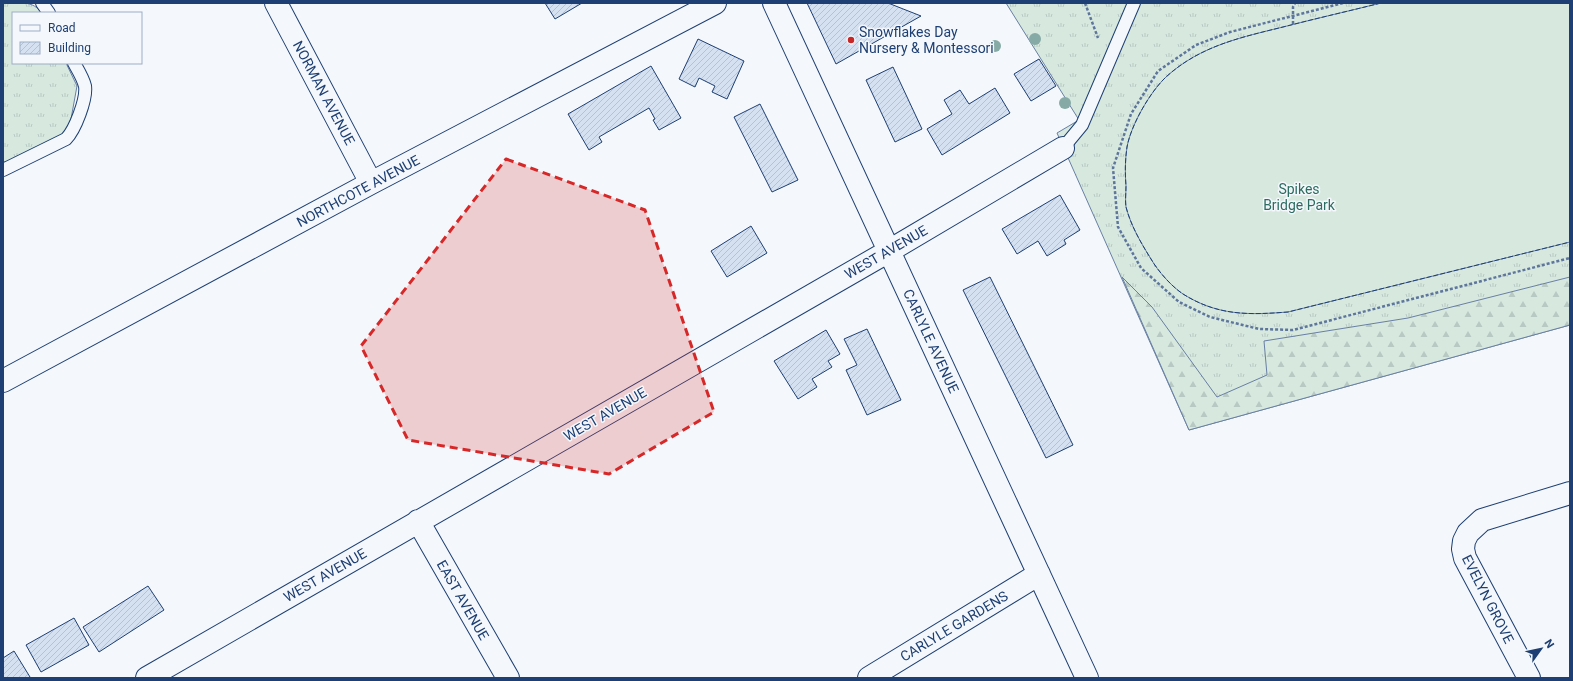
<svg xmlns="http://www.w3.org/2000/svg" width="1573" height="681" viewBox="0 0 1573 681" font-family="Roboto,sans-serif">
  <defs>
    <pattern id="grass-tufts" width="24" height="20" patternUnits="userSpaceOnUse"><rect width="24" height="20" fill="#d7e8df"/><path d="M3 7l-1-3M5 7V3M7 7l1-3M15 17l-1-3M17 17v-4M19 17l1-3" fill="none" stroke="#b8c8c3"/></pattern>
    <pattern id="forest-firs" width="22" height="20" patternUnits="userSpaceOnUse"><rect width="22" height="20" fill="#d7e8df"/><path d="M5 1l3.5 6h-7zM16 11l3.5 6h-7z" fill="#b8c8c3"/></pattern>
    <pattern id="building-hatch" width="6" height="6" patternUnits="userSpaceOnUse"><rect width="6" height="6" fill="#d5e0f0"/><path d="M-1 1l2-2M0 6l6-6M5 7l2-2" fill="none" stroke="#b6c1d1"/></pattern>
  </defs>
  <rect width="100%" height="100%" fill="#f4f7fb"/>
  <!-- grass -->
  <path fill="url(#grass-tufts)" stroke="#687fa3" d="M3,3C18,3 34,0 41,13H13V63H66L77,86L71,119L65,133L6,162H3Z
    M1006,3H1570V325L1189,430L1057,133L1079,120Z"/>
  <!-- forest -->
  <path fill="url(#forest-firs)" stroke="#687fa3" d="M1122,277L1152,307L1217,397L1267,375L1264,341L1408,318L1570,277V325L1189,430Z"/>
  <!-- pitch -->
  <path fill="#d7e8df" stroke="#687fa3" d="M1381,3H1570V242L1288,312C1249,315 1218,316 1183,294C1171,286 1158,271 1151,259C1141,243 1131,226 1126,207C1125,201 1126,193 1126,186C1125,174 1125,160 1127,147C1131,125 1150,92 1166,77C1201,45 1243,37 1287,26C1318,18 1349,11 1381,3Z"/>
  <!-- building -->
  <path fill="url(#building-hatch)" stroke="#1d3f73" d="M545,3H582L555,19Z
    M807,3H888L921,16L836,64Z
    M698,39L744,61L727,99L712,92L715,86L699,78L695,87L679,79Z
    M1039,59L1056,86L1031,101L1014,74Z
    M651,66L681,118L659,130L653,120L655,119L649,108L599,137L602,142L589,150L568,114Z
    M893,67L922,129L895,142L866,80Z
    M995,88L1010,113L942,155L927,129L952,114L944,100L960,90L969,104Z
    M760,104L798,180L772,192L734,117Z
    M1060,195L1080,230L1064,240L1066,244L1047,256L1038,241L1017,254L1002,229Z
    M751,226L767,253L727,277L711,251Z
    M990,277L1073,445L1046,458L963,290Z
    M867,329L901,400L867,415L846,370L857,365L844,339Z
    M826,330L840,354L828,361L832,367L812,379L817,387L798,399L774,361Z
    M148,586L164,610L99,652L83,627Z
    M74,618L89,645L41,672L26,645Z
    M14,651L30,677L28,678H3V658Z"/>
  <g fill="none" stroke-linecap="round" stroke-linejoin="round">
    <!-- service casing -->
    <g stroke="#1d3f73" stroke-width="14">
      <path id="service" d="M42,3L49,13
        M1063,148L1082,125L1134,3
        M3,170L66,139C75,130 87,99 85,86C83,78 78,70 74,63"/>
    </g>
    <!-- minor casing -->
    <g stroke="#1d3f73" stroke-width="24">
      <path id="minor" d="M276,3L371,183
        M774,3L1087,678
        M3,381L371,183L715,3
        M418,521L508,678
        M147,678L889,251L1063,148
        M869,678L1039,574
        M1529,678L1465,558L1463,549L1464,541L1468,533L1482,520L1570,493"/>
    </g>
    <!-- path -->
    <path stroke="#5e769c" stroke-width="2.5" stroke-dasharray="3 2" stroke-linecap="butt" d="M1085,3L1098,38
      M1343,3L1230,32L1196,45L1158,71L1131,114L1113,168L1118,227L1141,268L1179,302L1210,317L1259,329L1293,330L1570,258
      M1293,24V7L1295,3"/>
    <!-- service -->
    <use href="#service" stroke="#f4f7fb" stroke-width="12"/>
    <!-- minor -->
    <use href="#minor" stroke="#f4f7fb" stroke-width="22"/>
    <!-- fence -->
    <path stroke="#1d3f73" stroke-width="1" stroke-dasharray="5 2" stroke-linecap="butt" d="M1381,3C1349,11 1318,18 1287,26C1243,37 1201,45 1166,77C1150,92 1131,125 1127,147C1125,160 1125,174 1126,186C1126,193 1125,201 1126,207C1131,226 1141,243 1151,259C1158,271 1171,286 1183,294C1218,316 1249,315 1288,312L1570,242"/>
  </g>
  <!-- trees -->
  <g fill="#86aba6">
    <circle cx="1035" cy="39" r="6"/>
    <circle cx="995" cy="46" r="6"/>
    <circle cx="1065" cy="103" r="6"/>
  </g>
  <!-- marked area -->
  <path fill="#d62828" fill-opacity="0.2" stroke="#d62828" stroke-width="3" stroke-dasharray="8 5" stroke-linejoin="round" d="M506,159L645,210L714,412L609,474L408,440L361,346Z"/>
  <!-- markers -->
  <circle fill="#c62828" stroke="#f4f7fb" stroke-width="1.5" cx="851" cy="40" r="4"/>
  <g text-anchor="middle" stroke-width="3" stroke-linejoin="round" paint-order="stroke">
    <!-- poi labels -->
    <g font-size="14" fill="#1d3f73" stroke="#f4f7fb" text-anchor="start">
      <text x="859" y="37">Snowflakes Day<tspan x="859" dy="16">Nursery &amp; Montessori</tspan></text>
    </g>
    <!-- street labels -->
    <g font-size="14" fill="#1d3f73" stroke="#f4f7fb">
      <text transform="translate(324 93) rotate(62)" y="5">NORMAN AVENUE</text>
      <text transform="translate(358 191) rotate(-28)" y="5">NORTHCOTE AVENUE</text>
      <text transform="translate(886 252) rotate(-30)" y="5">WEST AVENUE</text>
      <text transform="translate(931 341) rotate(65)" y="5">CARLYLE AVENUE</text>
      <text transform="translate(605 414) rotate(-30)" y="5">WEST AVENUE</text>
      <text transform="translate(325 575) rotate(-30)" y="5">WEST AVENUE</text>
      <text transform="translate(1488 599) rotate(63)" y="5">EVELYN GROVE</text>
      <text transform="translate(463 600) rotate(60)" y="5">EAST AVENUE</text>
      <text transform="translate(954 626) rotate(-31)" y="5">CARLYLE GARDENS</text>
    </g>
    <!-- park labels -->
    <g font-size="14" fill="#2c6c60" stroke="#f4f7fb">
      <text x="1299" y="194">Spikes<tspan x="1299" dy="16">Bridge Park</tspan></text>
    </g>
  </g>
  <!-- border -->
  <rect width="1573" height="681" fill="none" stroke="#1d3f73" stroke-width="8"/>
  <!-- legend -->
  <rect x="12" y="12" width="130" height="52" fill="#f4f7fb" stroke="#9eadc5"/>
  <rect x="20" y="25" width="20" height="6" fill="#f4f7fb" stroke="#9eadc5"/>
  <text x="48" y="32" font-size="12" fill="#1d3f73">Road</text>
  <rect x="20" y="42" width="20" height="12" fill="url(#building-hatch)" stroke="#9eadc5"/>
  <text x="48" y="52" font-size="12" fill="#1d3f73">Building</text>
  <!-- north arrow -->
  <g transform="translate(1541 649) rotate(57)" stroke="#f4f7fb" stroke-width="3" paint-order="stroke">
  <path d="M0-3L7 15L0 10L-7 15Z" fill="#1d3f73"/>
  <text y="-6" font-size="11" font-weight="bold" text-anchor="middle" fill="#1d3f73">N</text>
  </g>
</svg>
